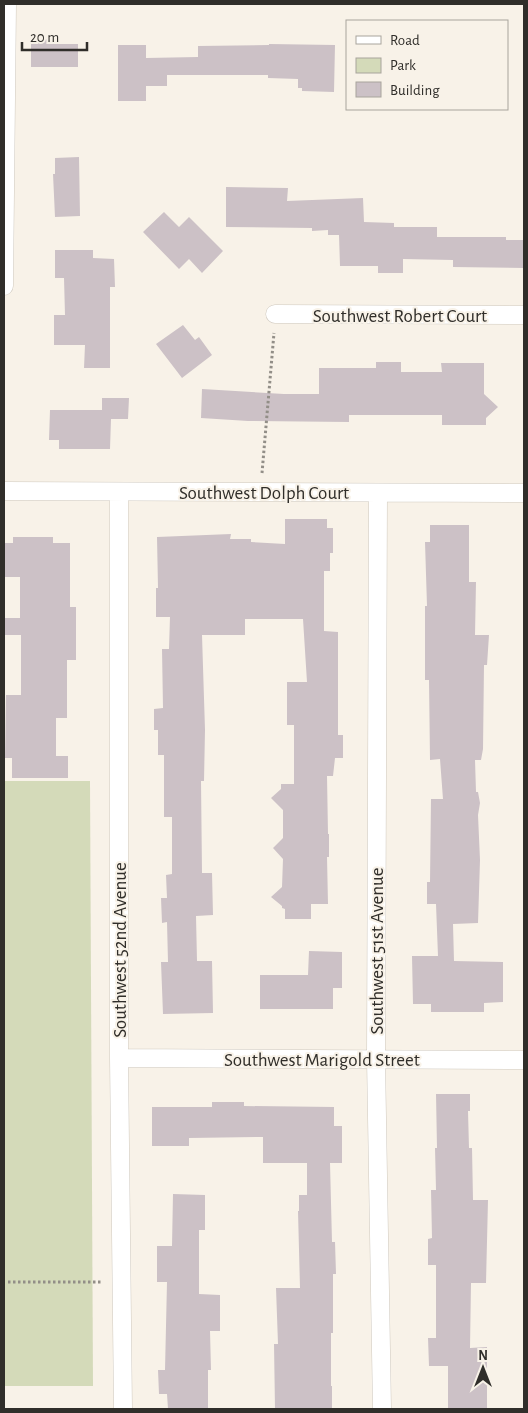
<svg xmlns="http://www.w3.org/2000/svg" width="528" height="1413" viewBox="0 0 528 1413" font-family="'Alegreya Sans',sans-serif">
  <rect width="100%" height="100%" fill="#f8f2e8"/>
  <!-- green -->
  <path fill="#d4dab9" d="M4,781H90L93,1386H4Z"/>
  <!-- building -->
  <path fill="#ccc1c6" d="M59,39V44H78V67H31V40Z
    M269,44L335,45L334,92L302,91V88H298V79L268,78V75H167V86H146V101H118V45H146V58L198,57V46L269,45Z
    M79,157L80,216L55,217L53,174H55V158Z
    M226,187L288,188L287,201L363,198L364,222L394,223V227H437V237H506V240H524V268L453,267V260L403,259V273H378V266H340L339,235H328V230L312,231V228L226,227Z
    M164,212L179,227L189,217L223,251L202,273L189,259L179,269L143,232Z
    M55,250H93V258L114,259L115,287H110V368H84L85,345H54V315H65L64,278H55Z
    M183,325L195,340L199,337L212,355L182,378L156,344Z
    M376,362H401V372H442L441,363H484V394L498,407L486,418V425H442V415H349V422L248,421L201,418L202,389L284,394H319V368H376Z
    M102,398H129L128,419H111L110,449H59V440H49L50,410H102Z
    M285,519H327V528H333V553H330V571H324V631L338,632V735H343V758H335L333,776H327L328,834H329V857H327L328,904H311V919H285V909L282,908V906L271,897L282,887L283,859L273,848L283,838V810L271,798L281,789V784H294V725H287V682H307L303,619H245V635H202L205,730L204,781H201L202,873H212L213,915L196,916L197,961H212L213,1013L163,1014L161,962H168L167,922L162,923L161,898H167L166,875L172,874V817H164V755H158V730H154V709L163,708L162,649H169L170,617H156V588H158L157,537L231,534L230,539H251V542L285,544Z
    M430,525H469V582H476L475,635H489L487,665H484L483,749L481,760H475L476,792H478L480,803L478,815L480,860L478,923L453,924L454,961L503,962V1002L484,1003V1012H431V1004H413L412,956H438L436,904H427V882H430L431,799H443L440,759L430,760L429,680H425V606H427L425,542H430Z
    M13,537H53V543H70V607H76V660H67V718H56V756H68V778H12V758H5L6,695H21V635H4V618H20V577H4V543H13Z
    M309,951L342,952V988H333V1009H260V975H308Z
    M436,1094H470V1111H468L469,1148H472L473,1200H488L486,1283H471L470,1348L487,1347V1409H448V1366H429L428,1338H436V1265H428V1239L432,1238L431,1190H436L435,1148H437Z
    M212,1102H244V1106L334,1107V1126H342V1163H330L332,1242H335L336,1274H333V1333H331V1386H332V1409H275L274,1344H278L276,1288H300L298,1211H299V1195H307V1163H263V1137L189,1138V1146H152V1107H212Z
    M173,1194L205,1195V1230H199V1294L220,1295V1331H210L211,1370H208V1409H168L167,1394H159L158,1370H165L167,1282H157V1246H172Z"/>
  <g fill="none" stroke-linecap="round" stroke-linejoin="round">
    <!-- minor casing -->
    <g stroke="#cfc9bf" stroke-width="19">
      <path id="minor" d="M4,286L7,4
        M275,314L524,315
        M4,491L524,493
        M119,492V1058L123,1409
        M378,493L376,1059L382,1409
        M119,1058L524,1060"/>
    </g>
    <!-- path -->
    <path stroke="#928e87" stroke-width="3" stroke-dasharray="2.5 2.5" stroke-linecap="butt" d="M262,473L274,333
      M8,1282H103"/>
    <!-- minor -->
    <use href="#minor" stroke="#fff" stroke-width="18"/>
  </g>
  <g text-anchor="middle" stroke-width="4" stroke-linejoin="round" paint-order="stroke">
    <!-- street labels -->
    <g font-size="19" fill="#302e2a" stroke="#f8f2e8">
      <text x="400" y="322">Southwest Robert Court</text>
      <text x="264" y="499">Southwest Dolph Court</text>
      <text transform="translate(119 950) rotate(-90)" y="7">Southwest 52nd Avenue</text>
      <text transform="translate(376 951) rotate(-90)" y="7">Southwest 51st Avenue</text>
      <text x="322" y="1066">Southwest Marigold Street</text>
    </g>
  </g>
  <!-- border -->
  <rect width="528" height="1413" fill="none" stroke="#302e2a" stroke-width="10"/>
  <!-- legend -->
  <rect x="346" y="20" width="162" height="90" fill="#f8f2e8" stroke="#a8a49c"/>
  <rect x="356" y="36" width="25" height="8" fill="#ffffff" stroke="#a8a49c"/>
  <text x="390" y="45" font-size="15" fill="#302e2a">Road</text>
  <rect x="356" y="58" width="25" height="15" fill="#d4dab9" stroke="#a8a49c"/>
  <text x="390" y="70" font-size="15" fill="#302e2a">Park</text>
  <rect x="356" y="82" width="25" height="15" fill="#ccc1c6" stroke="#a8a49c"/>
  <text x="390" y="95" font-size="15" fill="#302e2a">Building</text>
  <!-- north arrow -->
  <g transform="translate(483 1368)" stroke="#f8f2e8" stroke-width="4" paint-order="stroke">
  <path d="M0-4L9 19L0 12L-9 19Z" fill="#302e2a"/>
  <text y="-8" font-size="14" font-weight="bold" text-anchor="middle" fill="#302e2a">N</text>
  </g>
  <!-- scale -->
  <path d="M22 42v8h65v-8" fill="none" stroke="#302e2a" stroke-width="2.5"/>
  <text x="30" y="42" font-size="15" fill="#302e2a" stroke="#f8f2e8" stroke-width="4" paint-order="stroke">20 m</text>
</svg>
